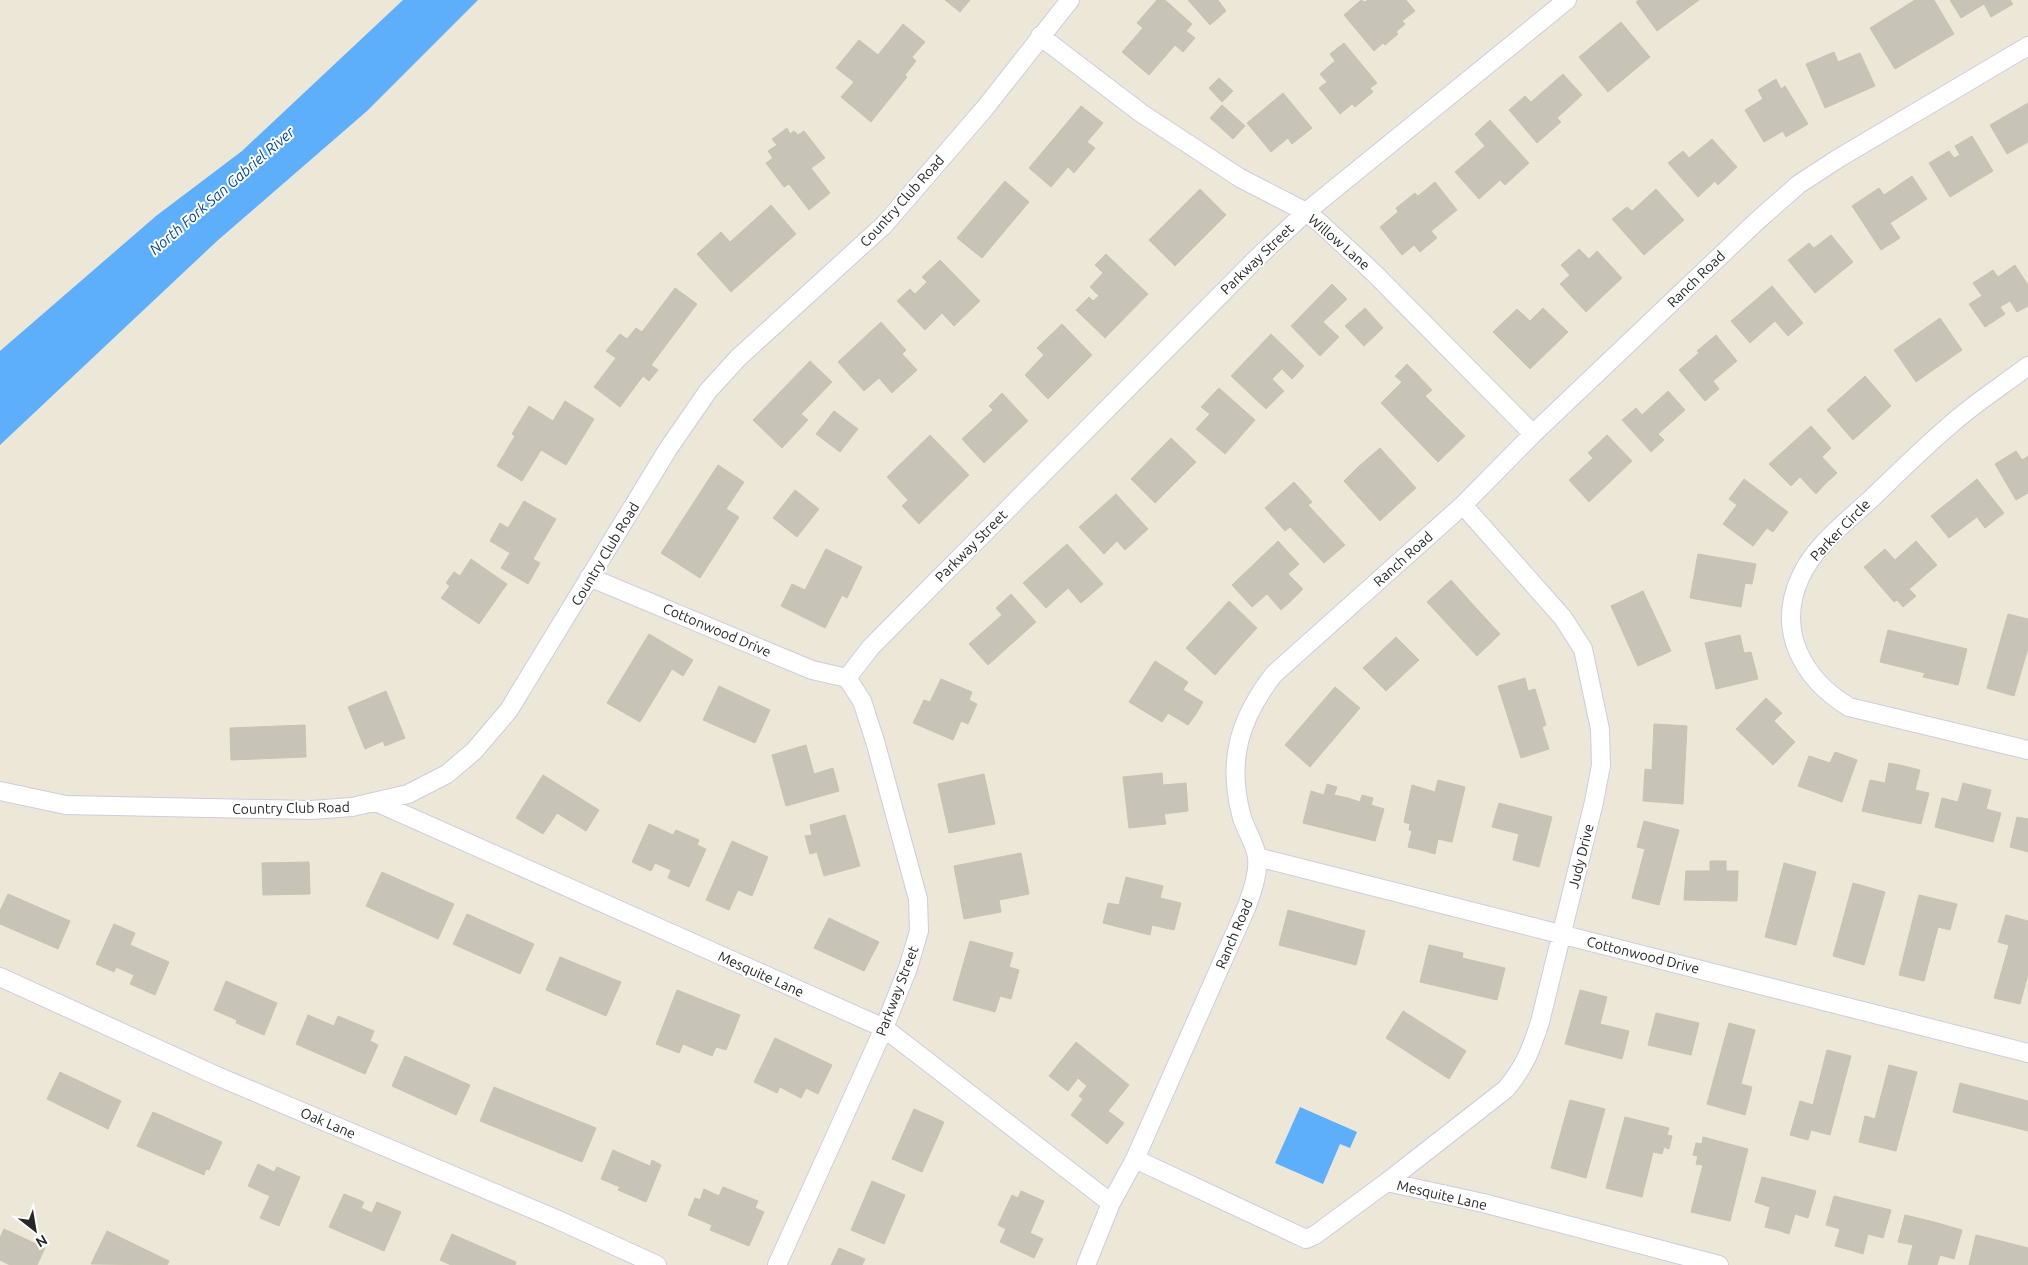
<svg xmlns="http://www.w3.org/2000/svg" width="2028" height="1265" viewBox="0 0 2028 1265" font-family="Ubuntu,sans-serif">
  <rect width="100%" height="100%" fill="#ece7d6"/>
  <!-- water -->
  <path fill="#5daffb" d="M403,0H478L367,111L217,241L0,445V351L156,216L242,151Z
    M1300,1107L1357,1132L1350,1148L1340,1144L1323,1184L1275,1163Z"/>
  <!-- building -->
  <path fill="#c7c3b7" stroke="#c7c4b0" d="M945,0H970L960,12Z
    M1157,0H1165L1192,24L1186,31L1195,38L1183,52L1175,45L1149,75L1122,52L1143,28L1137,23Z
    M1188,0H1218L1226,11L1210,25Z
    M1361,0L1365,2L1368,0H1406L1415,11L1402,21L1405,24L1396,32L1398,34L1385,45L1383,43L1374,51L1344,15Z
    M1639,0H1699L1657,31L1636,2Z
    M1915,0H1934L1954,34L1895,69L1870,28Z
    M1950,0H2010L2013,4L1991,17L1984,4L1961,18Z
    M1621,22L1650,57L1608,92L1579,57Z
    M903,24L925,42L912,57L916,61L905,75L907,77L871,122L841,97L854,82L836,68L859,40L878,55Z
    M1344,43L1377,83L1370,88L1373,92L1355,107L1352,104L1340,114L1319,88L1327,82L1320,74L1335,61L1330,54Z
    M1834,52L1838,62L1860,53L1875,86L1825,108L1806,64Z
    M1563,74L1582,95L1557,118L1561,122L1537,143L1509,110L1525,96L1531,102Z
    M1219,78L1233,91L1222,102L1209,88Z
    M1776,79L1781,89L1785,86L1808,124L1786,137L1783,131L1764,142L1745,110L1763,99L1758,90Z
    M1283,93L1312,128L1292,144L1288,138L1271,152L1247,123Z
    M2028,103V142L2007,154L1990,125Z
    M1222,105L1245,126L1233,139L1210,118Z
    M1081,106L1103,123L1087,142L1095,148L1074,173L1068,167L1051,187L1029,168Z
    M1490,120L1529,163L1505,185L1500,180L1479,199L1455,172L1485,146L1475,134Z
    M787,128L790,134L794,131L798,135L804,131L825,158L811,168L830,193L809,210L789,184L784,187L766,163L773,158L768,151L777,145L772,139Z
    M1972,136L1993,171L1950,197L1929,163L1949,151L1954,158L1960,155L1955,146Z
    M1712,139L1737,167L1718,185L1715,181L1698,197L1668,163L1683,151L1689,158Z
    M1912,176L1927,199L1890,223L1900,238L1881,250L1852,206L1879,188L1884,195Z
    M1005,181L1029,202L982,258L957,238Z
    M1435,182L1457,210L1431,231L1437,238L1420,252L1414,245L1402,255L1380,227L1398,212L1396,208L1415,193L1418,196Z
    M1200,189L1226,215L1175,266L1149,240Z
    M1656,189L1684,220L1644,255L1612,219L1627,207L1632,211Z
    M771,205L796,234L731,292L697,254L721,232L730,242Z
    M1831,235L1853,262L1815,293L1788,260L1809,243L1814,248Z
    M1579,249L1589,259L1597,251L1622,278L1586,312L1560,284L1570,275L1561,265Z
    M1106,254L1148,294L1105,338L1076,310L1089,297L1093,301L1099,296L1090,287L1103,273L1095,265Z
    M940,260L980,301L954,326L942,313L925,330L897,301L910,289L915,294L927,282L922,277Z
    M2015,265L2028,285V306L2017,312L2010,301L2000,307L2005,314L1985,327L1969,304L1982,296L1973,283L1993,270L1998,277Z
    M1332,284L1347,299L1323,322L1339,337L1320,356L1291,326Z
    M1772,286L1803,323L1788,336L1775,321L1750,343L1731,321Z
    M675,288L697,304L651,365L658,370L649,381L643,376L620,407L594,387L616,358L606,351L620,334L627,339L636,328L642,332Z
    M1365,308L1383,328L1364,346L1345,326Z
    M1543,308L1568,332L1530,369L1493,332L1517,309L1530,321Z
    M1940,318L1962,350L1916,382L1894,350Z
    M881,322L906,350L902,354L917,370L892,393L879,378L864,391L838,362Z
    M1062,324L1092,355L1048,399L1025,375L1044,355L1037,348Z
    M1271,334L1304,366L1292,379L1282,369L1272,379L1284,391L1266,409L1231,376Z
    M1716,335L1737,361L1713,381L1719,389L1705,401L1679,370L1699,353L1697,351Z
    M810,361L832,382L801,414L808,420L782,448L753,420Z
    M1407,364L1432,390L1425,396L1465,436L1438,462L1381,403L1402,382L1395,376Z
    M1865,376L1891,406L1853,440L1827,410Z
    M1219,388L1255,420L1225,454L1196,429L1210,414L1201,407Z
    M1668,391L1685,410L1658,434L1664,440L1651,452L1622,420L1636,408L1642,415Z
    M1002,393L1028,421L984,463L962,439L993,410L989,406Z
    M565,401L594,419L566,465L541,450L522,481L497,466L515,436L512,434L529,406L553,421Z
    M834,411L858,429L840,452L816,434Z
    M1811,426L1831,448L1822,457L1837,473L1825,484L1789,446Z
    M930,435L969,475L919,524L902,506L908,500L887,477Z
    M1607,435L1632,461L1589,502L1569,480L1593,458L1588,453Z
    M1171,438L1196,462L1155,503L1131,479Z
    M1789,446L1825,484L1816,494L1800,477L1791,486L1769,464Z
    M1380,448L1416,488L1395,507L1358,467Z
    M2016,451L2022,460L2028,456V493L2016,500L1995,464Z
    M718,465L744,482L726,509L739,517L700,578L661,553Z
    M1358,467L1395,507L1380,521L1344,481Z
    M1744,479L1788,512L1773,532L1767,528L1753,546L1723,524L1737,505L1729,499Z
    M1977,479L2004,513L1985,528L1977,517L1949,538L1931,516Z
    M1294,482L1312,502L1308,505L1345,545L1324,563L1290,527L1285,531L1265,508Z
    M795,490L819,509L797,537L773,518Z
    M1116,494L1148,529L1125,550L1117,541L1104,554L1079,527Z
    M524,501L556,519L533,559L540,563L528,584L501,568L510,553L490,541L500,523L508,528Z
    M1278,541L1299,564L1288,574L1303,589L1291,601L1255,563Z
    M1916,541L1937,565L1909,589L1916,596L1903,607L1897,600L1894,602L1864,567L1885,549L1895,560Z
    M1067,544L1103,584L1081,603L1068,588L1046,608L1023,583Z
    M826,549L862,567L847,598L842,595L825,628L781,606L792,584L805,590Z
    M1698,554L1756,564L1752,584L1745,583L1741,607L1690,598Z
    M471,559L507,584L479,624L441,598L450,586L446,583L454,572L460,576Z
    M1255,563L1291,601L1281,610L1267,594L1252,607L1232,585Z
    M1451,580L1476,608L1452,629L1427,602Z
    M1643,591L1671,651L1638,666L1611,606Z
    M1011,594L1036,622L988,665L969,644L1002,615L996,608Z
    M1229,601L1257,628L1236,651L1207,625Z
    M1476,608L1500,634L1477,656L1452,629Z
    M2008,614L2028,619V648L2014,696L1987,688Z
    M1207,625L1236,651L1215,675L1186,648Z
    M1888,630L1967,649L1958,685L1923,677L1925,673L1880,662Z
    M649,634L693,660L683,676L672,669L640,722L607,703Z
    M1740,635L1744,653L1751,652L1758,679L1716,689L1705,643Z
    M1396,637L1419,660L1386,691L1363,668Z
    M1155,661L1188,682L1183,690L1203,702L1196,714L1143,680Z
    M1525,678L1528,691L1535,689L1546,725L1542,727L1549,749L1521,758L1498,686Z
    M941,679L972,692L969,700L977,704L968,724L961,721L953,740L913,723L924,700L930,702Z
    M1143,680L1196,714L1188,725L1168,713L1162,722L1129,702Z
    M719,686L770,710L755,743L703,720Z
    M1335,687L1360,708L1310,767L1285,745Z
    M386,691L405,738L385,746L383,741L365,749L348,707Z
    M1766,698L1782,713L1774,721L1795,742L1773,765L1736,729Z
    M1654,724L1687,726L1683,804L1643,801L1645,769L1652,770Z
    M305,725L306,757L231,760L230,728Z
    M806,745L814,774L833,768L839,791L786,806L772,755Z
    M1835,752L1857,760L1842,802L1798,786L1809,756L1830,763Z
    M1889,763L1904,766L1893,818L1862,811L1870,780L1885,783Z
    M1904,766L1920,770L1915,790L1929,793L1921,824L1893,818Z
    M1162,773L1163,785L1186,783L1188,811L1164,814L1166,824L1129,828L1123,777Z
    M984,774L995,824L949,833L938,784Z
    M543,775L599,810L586,831L557,813L543,834L516,818Z
    M1438,780L1465,787L1452,842L1438,839L1435,854L1421,850Z
    M1963,783L1975,786L1962,834L1935,827L1942,798L1958,802Z
    M1327,784L1337,787L1334,795L1348,798L1339,832L1303,823L1311,791L1324,795Z
    M1412,785L1435,792L1421,850L1408,847L1412,831L1409,830L1410,824L1404,822Z
    M1975,786L1991,790L1986,809L2001,813L1993,842L1962,834Z
    M1362,795L1373,798L1371,805L1384,809L1375,841L1339,832L1348,798L1360,802Z
    M1499,803L1552,817L1539,867L1513,860L1519,834L1492,827Z
    M845,815L860,866L824,876L817,852L810,854L805,836L812,835L810,825Z
    M2017,817L2028,819V852L2010,847Z
    M1644,821L1679,830L1659,905L1632,898L1645,849L1637,847Z
    M649,824L673,835L676,830L699,840L697,845L706,849L689,887L668,878L671,870L655,863L651,871L632,862Z
    M732,841L768,857L752,896L738,890L729,910L706,900Z
    M1021,853L1029,894L999,900L1001,912L964,919L954,866Z
    M1710,861H1726V871H1738L1737,901L1684,900L1686,871H1710Z
    M309,862L310,894L263,895L262,863Z
    M1784,863L1816,872L1796,945L1765,937Z
    M382,872L454,904L438,939L366,906Z
    M1126,877L1163,886L1160,898L1181,903L1174,930L1152,925L1150,935L1103,923L1108,903L1119,905Z
    M1853,883L1885,892L1864,965L1833,956Z
    M8,894L70,921L58,949L0,924V911Z
    M1919,895L1957,904L1950,930L1938,927L1924,981L1899,975Z
    M1288,910L1365,931L1356,965L1279,945Z
    M467,914L534,944L520,974L453,944Z
    M2006,915L2028,921V974L2020,1004L1994,998L2009,945L1998,942Z
    M829,918L879,942L864,971L814,948Z
    M114,924L135,933L130,945L169,962L155,995L130,984L134,975L116,967L114,972L96,964Z
    M970,941L1013,953L1009,967L1019,970L1011,999L1000,996L995,1012L953,1000Z
    M1429,945L1463,953L1462,958L1505,968L1497,1000L1420,982Z
    M560,957L621,982L606,1016L546,990Z
    M226,981L277,1003L264,1035L236,1023L237,1020L214,1010Z
    M677,990L740,1015L726,1050L716,1047L712,1056L683,1044L679,1053L656,1044Z
    M1580,990L1607,997L1600,1024L1629,1031L1622,1059L1565,1044Z
    M1403,1011L1466,1051L1449,1079L1386,1038Z
    M1656,1013L1699,1023L1691,1055L1648,1045Z
    M308,1015L334,1026L338,1016L374,1031L370,1041L378,1045L365,1074L296,1044Z
    M1729,1023L1755,1030L1741,1084L1752,1087L1745,1115L1707,1104Z
    M775,1038L832,1065L818,1094L806,1088L801,1098L780,1087L777,1093L754,1082Z
    M1076,1042L1129,1085L1108,1111L1124,1123L1107,1144L1071,1115L1083,1099L1079,1096L1087,1086L1078,1078L1068,1091L1049,1076Z
    M1827,1050L1851,1056L1830,1135L1811,1130L1808,1140L1790,1135L1800,1101L1813,1105Z
    M405,1056L470,1085L456,1115L392,1086Z
    M1889,1065L1917,1072L1896,1151L1859,1142L1865,1116L1875,1119Z
    M60,1072L121,1101L108,1129L47,1099Z
    M1960,1083L2028,1101V1131L1953,1112Z
    M494,1087L596,1128L582,1162L480,1121Z
    M1570,1100L1605,1109L1596,1141L1561,1132Z
    M914,1109L944,1122L922,1172L892,1159Z
    M153,1112L222,1142L209,1170L206,1169L204,1175L137,1146Z
    M1625,1117L1669,1128L1667,1135L1672,1136L1669,1149L1664,1147L1662,1154L1653,1152L1642,1197L1606,1188Z
    M1561,1132L1596,1141L1586,1178L1551,1168Z
    M1703,1137L1748,1149L1730,1221L1691,1212L1703,1165L1696,1164L1698,1156L1693,1155L1696,1143L1702,1144Z
    M613,1150L650,1166L652,1160L661,1165L646,1202L618,1190L620,1187L601,1179Z
    M258,1164L274,1172L277,1167L300,1177L279,1226L260,1218L270,1196L248,1186Z
    M1762,1177L1790,1184L1777,1230L1765,1227L1770,1207L1755,1202Z
    M872,1181L905,1195L884,1244L851,1230Z
    M1790,1184L1816,1191L1808,1218L1795,1214L1789,1234L1777,1230Z
    M723,1187L758,1201L755,1208L764,1212L749,1246L710,1230L712,1225L688,1215L695,1198L700,1200L704,1189L719,1196Z
    M1021,1191L1044,1201L1030,1233L1043,1239L1034,1258L1000,1242L1006,1229L998,1225L1012,1195L1018,1198Z
    M344,1194L364,1202L361,1208L372,1213L377,1202L401,1212L384,1251L329,1227Z
    M1834,1196L1862,1203L1850,1250L1835,1246L1840,1229L1826,1225Z
    M1862,1203L1891,1210L1883,1238L1868,1234L1863,1254L1850,1250Z
    M1905,1215L1934,1222L1923,1265H1908L1913,1245L1898,1242Z
    M1934,1222L1962,1230L1954,1259L1940,1255L1937,1265H1923Z
    M4,1229L45,1248L37,1265H10L0,1260V1238Z
    M107,1231L169,1261L167,1265L91,1264Z
    M452,1234L516,1262L515,1265H451L440,1260Z
    M1976,1235L2005,1242L2000,1265H1969Z
    M2005,1242L2028,1248V1265H2000Z
    M839,1248L865,1259L862,1265H831Z"/>
  <g fill="none" stroke-linecap="round" stroke-linejoin="round">
    <!-- minor casing -->
    <g stroke="#cccce3" stroke-width="20">
      <path id="minor" d="M1040,36L1141,113L1240,178L1306,212L1321,224L1374,273L1533,434
        M2028,366C2002,386 1973,404 1949,426C1922,449 1897,474 1871,499C1846,522 1814,546 1800,578C1776,631 1803,679 1849,707L2028,750
        M589,577L812,670L847,678
        M847,678L871,647L1258,257L1306,212L1567,0
        M0,791L66,805L311,810L352,807L408,794L447,774L474,751L509,710L518,695L668,449L708,391L738,358L884,225L985,108L1070,0
        M376,802L884,1028L1111,1203
        M1257,857L2028,1053
        M0,977L217,1076L556,1219L657,1265
        M1135,1159L1306,1239L1315,1235L1387,1182L1483,1203L1719,1265
        M1387,1182L1506,1089C1525,1066 1531,1050 1540,1022L1594,802L1601,765L1600,729L1583,649L1563,618L1463,505
        M777,1265L884,1028L908,968L919,931L918,899L875,741L862,701L847,678
        M1086,1265L1111,1203L1135,1159L1247,906C1252,891 1259,873 1257,857C1255,842 1244,828 1241,814C1227,759 1240,718 1274,674L1463,505L1533,434L1757,221L1799,184L1839,158L2028,46"/>
    </g>
    <!-- minor -->
    <use href="#minor" stroke="#fff" stroke-width="18"/>
  </g>
  <g text-anchor="middle" stroke-width="4" stroke-linejoin="round" paint-order="stroke">
    <!-- street labels -->
    <g font-size="14" fill="#272727" stroke="#fff">
      <text transform="translate(902 201) rotate(-48)" y="5">Country Club Road</text>
      <text transform="translate(1339 242) rotate(41)" y="5">Willow Lane</text>
      <text transform="translate(1257 259) rotate(-44)" y="5">Parkway Street</text>
      <text transform="translate(1696 279) rotate(-44)" y="5">Ranch Road</text>
      <text transform="translate(1840 530) rotate(-46)" y="5">Parker Circle</text>
      <text transform="translate(971 546) rotate(-45)" y="5">Parkway Street</text>
      <text transform="translate(605 554) rotate(-59)" y="5">Country Club Road</text>
      <text transform="translate(1403 559) rotate(-42)" y="5">Ranch Road</text>
      <text transform="translate(717 630) rotate(23)" y="5">Cottonwood Drive</text>
      <text transform="translate(291 808) rotate(-1)" y="5">Country Club Road</text>
      <text transform="translate(1581 856) rotate(-76)" y="5">Judy Drive</text>
      <text transform="translate(1234 934) rotate(-67)" y="5">Ranch Road</text>
      <text transform="translate(1643 955) rotate(14)" y="5">Cottonwood Drive</text>
      <text transform="translate(761 974) rotate(24)" y="5">Mesquite Lane</text>
      <text transform="translate(897 991) rotate(-69)" y="5">Parkway Street</text>
      <text transform="translate(328 1123) rotate(23)" y="5">Oak Lane</text>
      <text transform="translate(1442 1195) rotate(13)" y="5">Mesquite Lane</text>
    </g>
    <!-- water labels -->
    <g font-size="15" font-style="italic" fill="#0048a2" stroke="#fff">
      <text transform="translate(222 191) rotate(-41)" y="5">North Fork San Gabriel River</text>
    </g>
  </g>
  <!-- north arrow -->
  <g transform="translate(35 1230) rotate(149)" stroke="#ffffff" stroke-width="4" paint-order="stroke">
  <path d="M0-4L9 19L0 12L-9 19Z" fill="#272727"/>
  <text y="-8" font-size="14" font-weight="bold" text-anchor="middle" fill="#272727">N</text>
  </g>
</svg>
